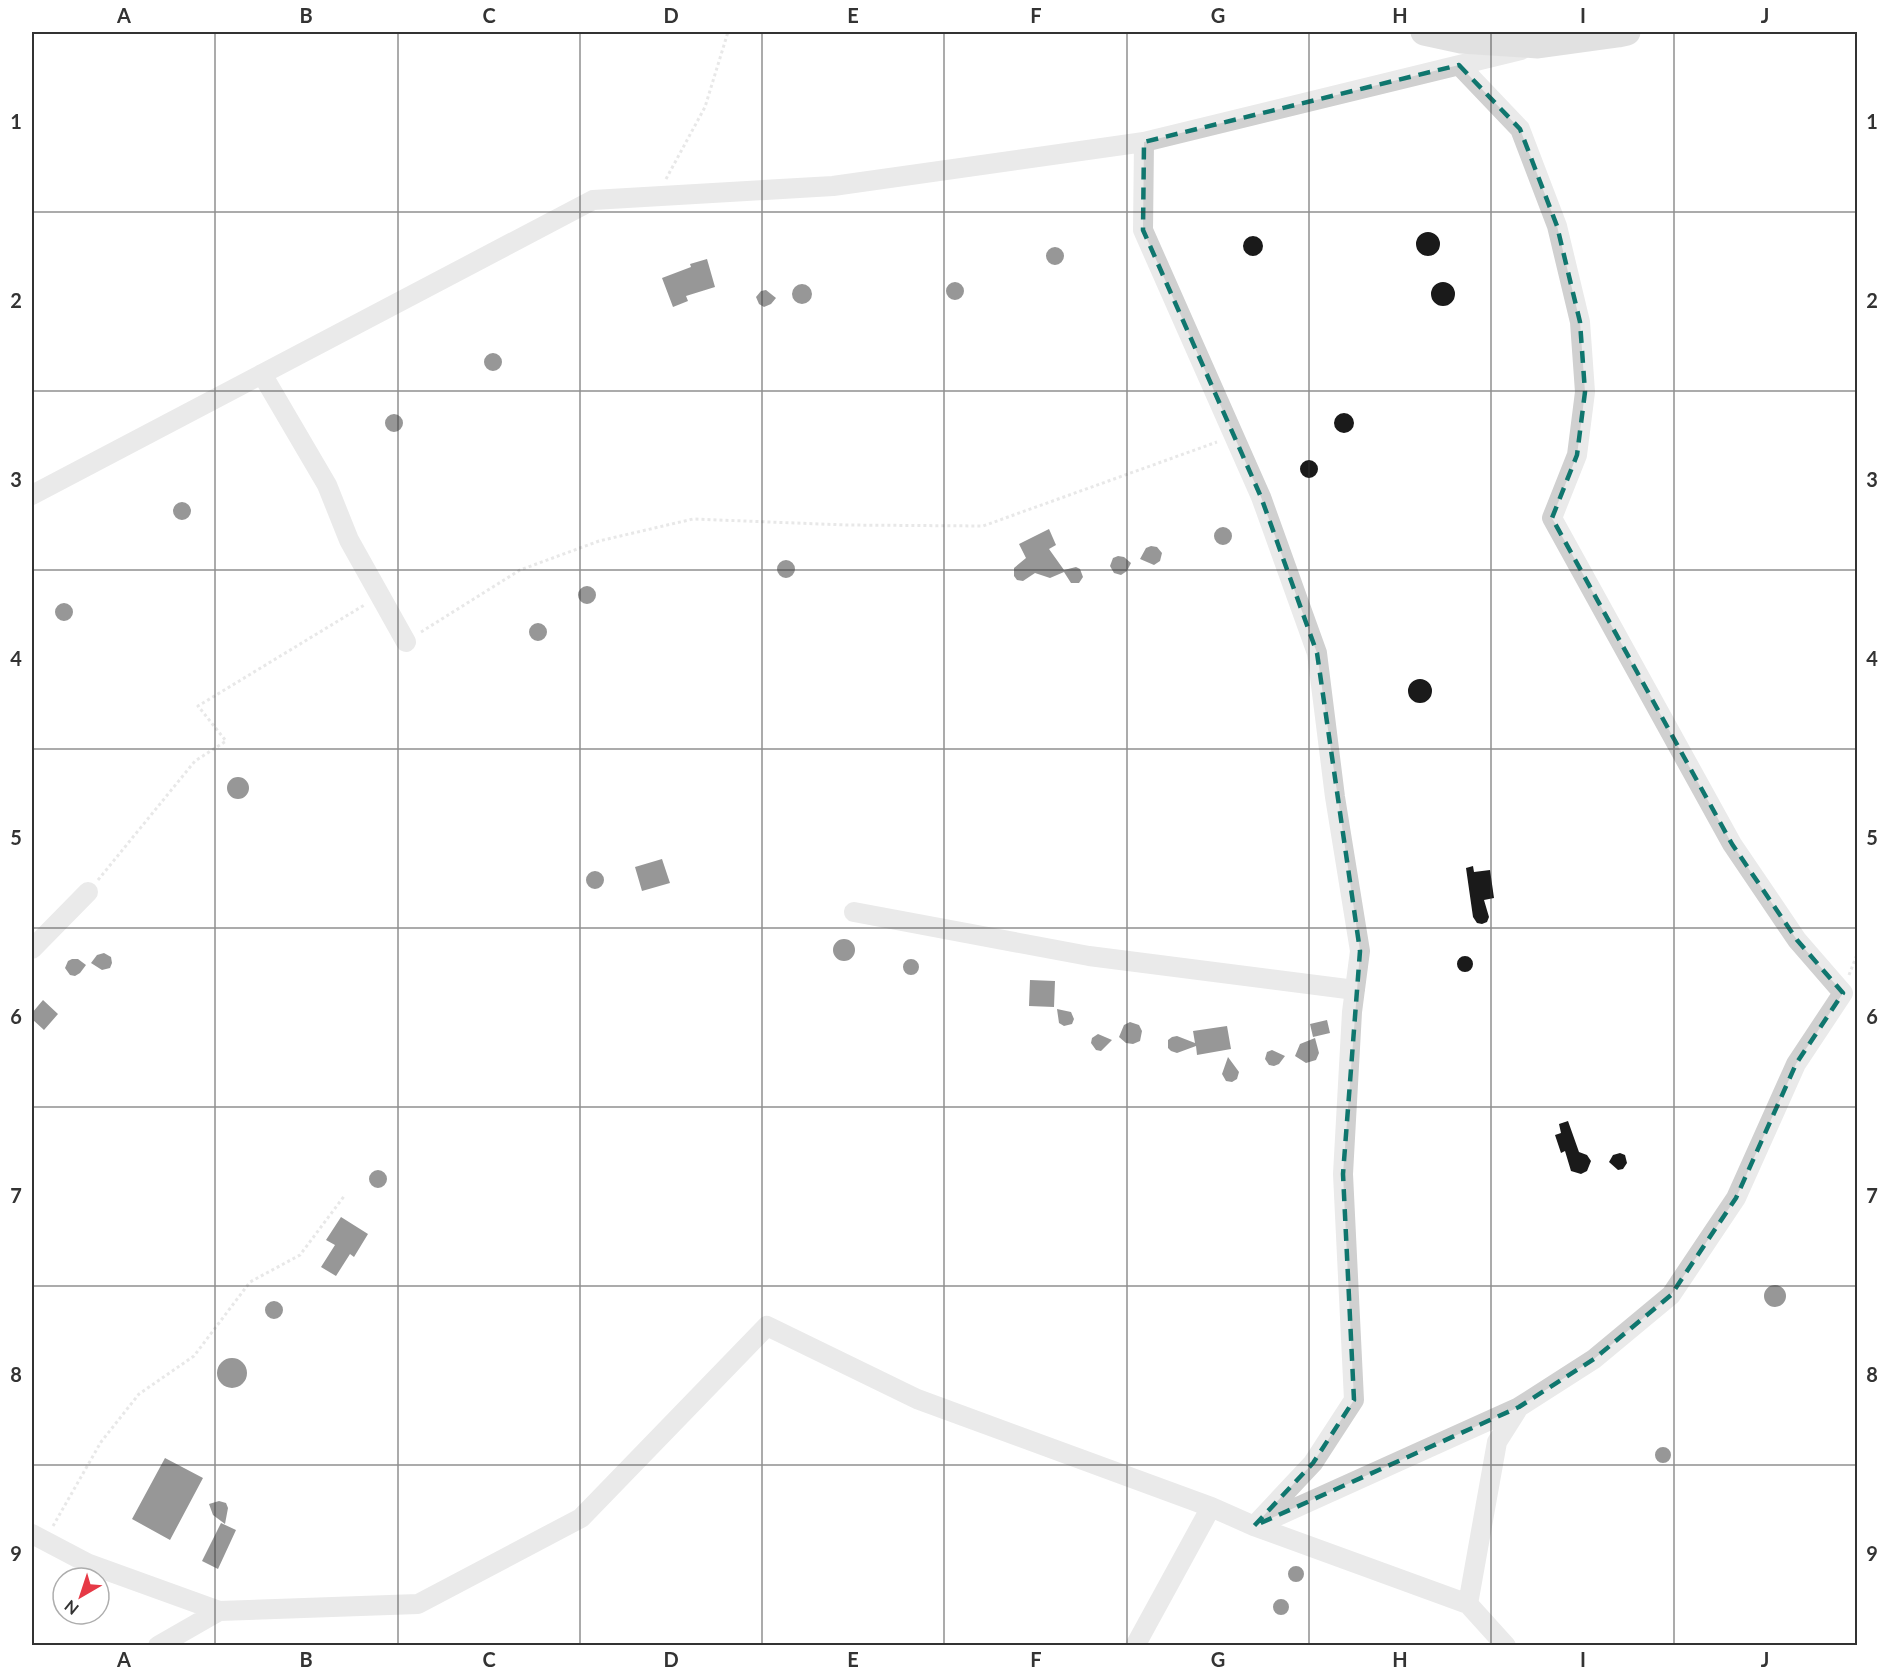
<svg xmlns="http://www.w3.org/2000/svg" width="1889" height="1677" viewBox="0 0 1889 1677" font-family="Lato,sans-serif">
  <rect width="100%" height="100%" fill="#fff"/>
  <!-- building -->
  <path fill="#1a1a1a" d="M1416 244a12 12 0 1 1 24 0a12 12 0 1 1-24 0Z
    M1243 246a10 10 0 1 1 20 0a10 10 0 1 1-20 0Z
    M1046 256a9 9 0 1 1 18 0a9 9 0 1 1-18 0Z
    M707,259L715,287L686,296L688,301L673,307L662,278L691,267L690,264Z
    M946 291a9 9 0 1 1 18 0a9 9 0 1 1-18 0Z
    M1431 294a12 12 0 1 1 24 0a12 12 0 1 1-24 0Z
    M792 294a10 10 0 1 1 20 0a10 10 0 1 1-20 0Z
    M766,290L776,298L771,304L764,307L759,304L756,297L761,291Z
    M484 362a9 9 0 1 1 18 0a9 9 0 1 1-18 0Z
    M1334 423a10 10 0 1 1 20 0a10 10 0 1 1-20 0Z
    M385 423a9 9 0 1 1 18 0a9 9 0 1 1-18 0Z
    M1300 469a9 9 0 1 1 18 0a9 9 0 1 1-18 0Z
    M173 511a9 9 0 1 1 18 0a9 9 0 1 1-18 0Z
    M1214 536a9 9 0 1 1 18 0a9 9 0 1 1-18 0Z
    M1049,529L1056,545L1049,549L1064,570L1076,567L1080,569L1083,577L1079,583H1071L1064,572L1050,578L1035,573L1023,581L1017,580L1014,576V568L1026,558L1019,544Z
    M1151,546L1157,547L1162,553L1160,561L1154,565L1140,559L1146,548Z
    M1118,556L1124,557L1131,563L1127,571L1121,575L1114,573L1110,566L1113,558Z
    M777 569a9 9 0 1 1 18 0a9 9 0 1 1-18 0Z
    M578 595a9 9 0 1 1 18 0a9 9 0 1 1-18 0Z
    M55 612a9 9 0 1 1 18 0a9 9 0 1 1-18 0Z
    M529 632a9 9 0 1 1 18 0a9 9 0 1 1-18 0Z
    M1408 691a12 12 0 1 1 24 0a12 12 0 1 1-24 0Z
    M227 788a11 11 0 1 1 22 0a11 11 0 1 1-22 0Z
    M662,859L670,883L642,891L635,867Z
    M1473,866L1474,872L1490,870L1494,898L1484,900L1489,917L1487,922L1482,924L1477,923L1473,917L1466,868Z
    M586 880a9 9 0 1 1 18 0a9 9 0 1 1-18 0Z
    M833 950a11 11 0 1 1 22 0a11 11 0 1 1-22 0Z
    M104,953L111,957L112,963L110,968L102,970L91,963L97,955Z
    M1457 964a8 8 0 1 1 16 0a8 8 0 1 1-16 0Z
    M903 967a8 8 0 1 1 16 0a8 8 0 1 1-16 0Z
    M72,959H78L86,965L80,973L75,976L70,975L65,968L68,961Z
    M1030,980L1055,981L1054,1007L1029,1006Z
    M43,1000L58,1014L44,1030L32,1019V1013Z
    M1057,1009L1071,1012L1074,1019L1072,1024L1064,1026L1059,1023Z
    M1327,1020L1330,1033L1313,1037L1310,1024Z
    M1130,1022L1139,1025L1142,1031L1140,1041L1133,1044L1126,1043L1119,1037L1124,1025Z
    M1227,1026L1231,1049L1197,1055L1196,1046L1177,1053L1171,1051L1168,1048V1040L1172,1037L1177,1036L1195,1043L1193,1031Z
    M1098,1034L1112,1040L1101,1051L1096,1050L1091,1043L1092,1038Z
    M1315,1038L1319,1053L1316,1060L1306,1063L1295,1056L1300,1044Z
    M1272,1050L1285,1056L1279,1064L1274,1066L1269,1065L1265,1059L1267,1052Z
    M1228,1057L1239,1072L1237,1079L1232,1082L1226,1081L1222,1074Z
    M1568,1121L1579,1152L1587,1155L1591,1161L1587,1171L1581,1174L1571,1171L1565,1151L1561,1153L1555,1135L1561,1133L1559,1124Z
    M1620,1153L1625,1155L1627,1163L1623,1169L1618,1170L1609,1162L1613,1155Z
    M369 1179a9 9 0 1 1 18 0a9 9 0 1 1-18 0Z
    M341,1217L368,1234L354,1257L350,1254L336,1276L321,1267L335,1245L326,1240Z
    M1764 1296a11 11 0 1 1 22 0a11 11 0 1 1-22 0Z
    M265 1310a9 9 0 1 1 18 0a9 9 0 1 1-18 0Z
    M217 1373a15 15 0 1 1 30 0a15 15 0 1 1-30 0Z
    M1655 1455a8 8 0 1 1 16 0a8 8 0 1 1-16 0Z
    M165,1458L203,1478L170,1540L132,1519Z
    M219,1501L226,1503L228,1508L225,1524L213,1515L209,1504Z
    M221,1523L236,1530L218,1569L202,1561Z
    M1288 1574a8 8 0 1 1 16 0a8 8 0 1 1-16 0Z
    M1273 1607a8 8 0 1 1 16 0a8 8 0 1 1-16 0Z"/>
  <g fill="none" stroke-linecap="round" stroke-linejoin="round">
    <!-- path -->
    <path stroke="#cdcdcd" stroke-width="3" stroke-dasharray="3 3" stroke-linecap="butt" d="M666,179L705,107L728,32
      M421,632L520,570L599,541L693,519L846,525L983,526L1217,442
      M98,880L195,761L226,741L198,706L366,604
      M1849,975L1858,952
      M53,1526L101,1442L139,1394L194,1356L250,1282L300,1255L345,1195"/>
    <!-- minor -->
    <path stroke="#d0d0d0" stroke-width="20" d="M1459,65L1520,129L1557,226L1580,322L1585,392L1577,455L1552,518L1732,844L1797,940L1843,993L1796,1064L1736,1198L1671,1295L1594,1359L1519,1407L1497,1442L1468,1604
      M1144,142L1143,230L1261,497L1317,653L1335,797L1360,951L1352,1012L1343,1174L1354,1400L1313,1463L1254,1526
      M262,374L327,485L349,540L406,642
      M32,495L593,200L833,186L1144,142L1521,50
      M854,912L1089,956L1355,990
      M32,949L88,892
      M1262,1523L1519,1407
      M32,1534L89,1564L219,1611L418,1604L581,1518L767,1326L917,1399L1211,1507L1254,1526L1468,1604L1506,1646
      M158,1646L219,1611
      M1135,1646L1211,1507"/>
    <!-- secondary -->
    <path stroke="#bdbdbd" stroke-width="27" d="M1424,32L1461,40L1538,45L1618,34L1627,32"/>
  </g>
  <!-- marked area -->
  <path d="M0 0H1889V1677H0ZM1459,65L1520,129L1557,226L1580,322L1585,392L1577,455L1552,518L1732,844L1797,940L1843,993L1796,1064L1736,1198L1671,1295L1594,1359L1519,1407L1254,1526L1313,1463L1354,1400L1343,1174L1360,951L1317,653L1261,497L1143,230L1144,142Z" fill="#fff" fill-opacity=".55" fill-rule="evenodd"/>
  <path fill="none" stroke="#0f766e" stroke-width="4.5" stroke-dasharray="12 8" stroke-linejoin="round" d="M1459,65L1520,129L1557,226L1580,322L1585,392L1577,455L1552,518L1732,844L1797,940L1843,993L1796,1064L1736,1198L1671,1295L1594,1359L1519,1407L1254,1526L1313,1463L1354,1400L1343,1174L1360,951L1317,653L1261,497L1143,230L1144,142Z"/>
  <!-- grid -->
  <path fill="none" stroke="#333" stroke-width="1.5" stroke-opacity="0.55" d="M215,32V1646M398,32V1646M580,32V1646M762,32V1646M944,32V1646M1127,32V1646M1309,32V1646M1491,32V1646M1674,32V1646M32,212H1858M32,391H1858M32,570H1858M32,749H1858M32,928H1858M32,1107H1858M32,1286H1858M32,1465H1858"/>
  <!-- border -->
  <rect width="1889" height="1677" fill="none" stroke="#ffffff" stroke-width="66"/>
  <!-- north arrow -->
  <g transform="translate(81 1596) rotate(219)"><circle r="28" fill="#ffffff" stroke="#adadad" stroke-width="1.5"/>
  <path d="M0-4.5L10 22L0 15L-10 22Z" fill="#e63946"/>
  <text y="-9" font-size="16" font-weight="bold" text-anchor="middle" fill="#333333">N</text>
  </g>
  <rect x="33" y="33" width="1823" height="1611" fill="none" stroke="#333" stroke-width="2"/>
  <g font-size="20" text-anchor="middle" font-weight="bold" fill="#333">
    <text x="124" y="23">A</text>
    <text x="306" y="23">B</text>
    <text x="489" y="23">C</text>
    <text x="671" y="23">D</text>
    <text x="853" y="23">E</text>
    <text x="1036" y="23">F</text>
    <text x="1218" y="23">G</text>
    <text x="1400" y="23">H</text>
    <text x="1583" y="23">I</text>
    <text x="1765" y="23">J</text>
    <text x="16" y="129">1</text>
    <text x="1872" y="129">1</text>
    <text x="16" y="308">2</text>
    <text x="1872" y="308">2</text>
    <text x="16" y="487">3</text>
    <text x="1872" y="487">3</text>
    <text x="16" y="666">4</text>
    <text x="1872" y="666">4</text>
    <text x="16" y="845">5</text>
    <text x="1872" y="845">5</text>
    <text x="16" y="1024">6</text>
    <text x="1872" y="1024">6</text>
    <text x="16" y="1203">7</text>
    <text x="1872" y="1203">7</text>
    <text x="16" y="1382">8</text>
    <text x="1872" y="1382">8</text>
    <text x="16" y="1561">9</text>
    <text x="1872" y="1561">9</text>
    <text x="124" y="1667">A</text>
    <text x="306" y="1667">B</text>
    <text x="489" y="1667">C</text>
    <text x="671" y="1667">D</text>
    <text x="853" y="1667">E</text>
    <text x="1036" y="1667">F</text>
    <text x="1218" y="1667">G</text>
    <text x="1400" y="1667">H</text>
    <text x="1583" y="1667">I</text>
    <text x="1765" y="1667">J</text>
  </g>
</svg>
